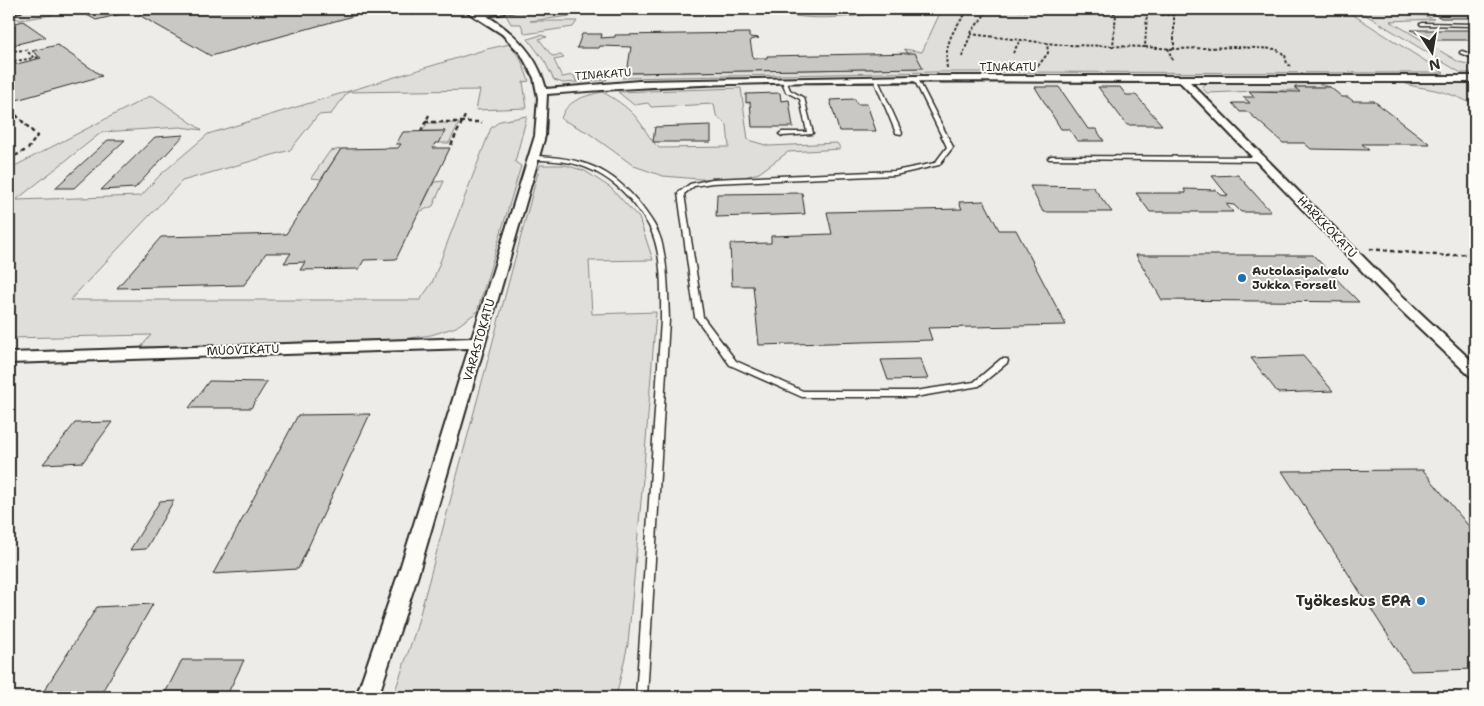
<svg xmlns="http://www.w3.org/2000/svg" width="1484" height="706" viewBox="0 0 1484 706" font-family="'Shantell Sans',sans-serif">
  <rect width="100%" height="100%" fill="#fdfcf7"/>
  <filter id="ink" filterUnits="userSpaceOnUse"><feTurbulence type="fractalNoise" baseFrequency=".02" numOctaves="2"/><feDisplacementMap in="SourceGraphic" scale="10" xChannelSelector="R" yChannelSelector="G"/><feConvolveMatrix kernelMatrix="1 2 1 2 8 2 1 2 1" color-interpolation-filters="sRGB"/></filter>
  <g filter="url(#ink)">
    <!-- built -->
    <path fill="#edece8" d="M9,9H1475V697H9Z"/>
    <!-- green -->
    <path fill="#dfdeda" stroke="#858482" d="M25,9H55L59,10L52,15L19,20L9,14Z
      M560,9L747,11L748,9H909C870,14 827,22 789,15L628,13L587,14L530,21H577L573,27L525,34L521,24H511L505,13L510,12L534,14Z
      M952,9H1344L1444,73L937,72L622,78V75L627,73L922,68L904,49L922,52L939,15Z
      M1356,9H1407L1434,19L1390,21L1459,62L1475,66V73H1461Z
      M541,35L547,37L539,39L552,56L561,55L564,58L554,60L562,77L574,75L576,81L606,78L607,80L563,83L554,80L545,62L528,39Z
      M510,44L521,60L529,81L523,82L527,108L476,110L480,90L348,92L331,114L318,115L290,150L182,181L70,300H420L432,283L491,128L500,121L527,116L515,162L521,166L477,312L456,327L431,335L404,339L141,347L151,335L9,338V169L148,97L153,96L202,130L180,127L102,132L16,200L141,196L160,175L208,134L487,49Z
      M1210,82H1313L1330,87H1295L1297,90C1267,90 1237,92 1207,93L1202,87L1203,85Z
      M1475,82V105C1461,98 1446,92 1430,89C1420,87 1413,87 1404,83Z
      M741,88L748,140L769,146L837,143L841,149L788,152L759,173L741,178L699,179L663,176L634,166L587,132L561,119C566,100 585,96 602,92C614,98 626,106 635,116C644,126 649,139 659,148L729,147L727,125L716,115L714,104L651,107L648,103L634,105L618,92Z
      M427,123H459L449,143H439L445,131H423Z
      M341,149L321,179L311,178L330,151Z
      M540,165H565L585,171L611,188L639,218L653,260L589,261L592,314L656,312L643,479L628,644L616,697H393L416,629Z
      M444,181L433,206L419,212L434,182Z"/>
    <!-- building -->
    <path fill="#c9c8c4" stroke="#2b2b2b" d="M76,9H143L96,20Z
      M165,9H360L367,12L211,56L139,15Z
      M655,9H723L722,11Z
      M1425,9H1463L1475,15V18H1441Z
      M23,21L46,37L9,46V25Z
      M1411,30H1475V40H1429Z
      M749,33V37L759,38L750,40L753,58H767V56L915,53L923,68L627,73L631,47L600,46L599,48H577L582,34H602L601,38L615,37V35Z
      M57,45L102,76L13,101L9,98V66L41,58L32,51Z
      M1035,87H1059L1088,129H1096L1104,141H1077L1069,129H1061Z
      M1098,87H1120L1126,95H1136L1162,125H1127Z
      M1294,87H1330L1342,97H1348L1353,101H1374L1430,144H1362L1369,150L1311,149L1304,143H1283L1248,112H1240L1232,103H1250L1243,97H1255L1249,91L1300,92Z
      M780,93L781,101L789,100L793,127H752L750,102L746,103V94Z
      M855,99L857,104H867L876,131H839L830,100Z
      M711,125V142H653L655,127Z
      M445,131L439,143H435L433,148H450L396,259L364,260L359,269L300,270L305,262L284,263L291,253H266L244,285L117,288L161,237L286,234L341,149L398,148L401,144H396L403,132Z
      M184,135L135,188L101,190L155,137Z
      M108,140H125L74,188H55Z
      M1238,175L1271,212H1241L1234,205L1226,204L1233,212H1150L1136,193H1186L1184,189L1216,190L1221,195L1228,196L1212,176Z
      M1030,186L1093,187L1112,212H1043Z
      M802,193L805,214L716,217L717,194Z
      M984,201L999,230H1016L1066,325L928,328L932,340L759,345L753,286H732L730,244L771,243V236L832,234L827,212L962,209L959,202Z
      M1136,255H1313L1359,302L1162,300Z
      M1303,356L1333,391L1278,393L1251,358Z
      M920,359L928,379L888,380L881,360Z
      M209,381L267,382L251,408H189Z
      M370,414L298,569L213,574L298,415Z
      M112,422L83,462L43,464L75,423Z
      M1423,470L1475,534V669L1411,671L1282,471Z
      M174,500L146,549L130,550L160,501Z
      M153,604L99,697H40L97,607Z
      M182,660H244L226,697H163Z"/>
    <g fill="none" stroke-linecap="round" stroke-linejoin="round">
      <!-- service casing -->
      <g stroke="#2b2b2b" stroke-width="3">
        <path id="service" d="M1422,23L1475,24V26L1421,25L1420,24Z
          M1462,51L1475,56V59L1460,53V52Z
          M914,78L918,79L953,147L939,165L895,175L712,183L694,186L684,194L703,317L736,361L803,391H915L974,382L1001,359H1007L1008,361L1007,363L979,386L915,397H802L730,365L695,317L678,193L690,184L712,179L895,171L935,163L947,147L914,79Z
          M874,79L878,80L902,133L901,134L896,133L874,80Z
          M782,80H786L790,90L804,98L813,133L812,134L782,136L779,134L782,132H807L800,99L786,92L782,81Z
          M532,156C580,157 612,167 642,207C650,218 657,227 661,240C668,266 668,293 669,320L647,697H636L661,320C661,292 663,252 649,226C645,218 639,211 634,204C620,186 601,172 579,165C563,160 547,161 530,159V157Z
          M1051,156L1262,157L1265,159L1262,161L1049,159L1048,158Z"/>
      </g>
      <!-- minor casing -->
      <g stroke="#2b2b2b" stroke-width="4">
        <path id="minor" d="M463,9C470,9 476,12 482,12C494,12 506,9 519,9L515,11L487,16C515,33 538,56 546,89L639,81L916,76H1475V82H1190L1399,293L1475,364V377L1470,376L1389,299L1180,82C969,82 757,77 547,94L545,136L418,575L378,697H356L398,575L469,348L9,363V353L472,338L535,136L538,98L534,78L521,54L502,34Z"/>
      </g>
      <!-- tertiary casing -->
      <g stroke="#2b2b2b" stroke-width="4">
        <path id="tertiary" d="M9,9H22L21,11L9,14Z"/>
      </g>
      <!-- path-far1 -->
      <path stroke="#2b2b2b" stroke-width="2" stroke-dasharray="3 2" stroke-linecap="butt" d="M405,9L409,10L412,16
        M970,34L1064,45L1113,46
        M1145,47L1174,49
        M1168,48L1173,62
        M9,51L26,50L34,58L40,57
        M1013,53L1020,40
        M962,57L972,31L989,9L1055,12L1070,9L1107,11L1116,14L1113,46L1145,47L1147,14L1174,15V49L1235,47L1276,49L1285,55L1287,64L1291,66
        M9,62L34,58
        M1038,66L1048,53L1047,43
        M947,68C944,43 954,27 970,9
        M9,108L14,113"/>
      <!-- path -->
      <path stroke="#2b2b2b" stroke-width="2.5" stroke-dasharray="4 3" stroke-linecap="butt" d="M425,122H482
        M421,131L429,115
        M451,145L466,114
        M9,159L28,149L37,136L13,112
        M1370,249L1447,256L1475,253"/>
      <!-- service -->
      <use href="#service" fill="#fdfcf7" fill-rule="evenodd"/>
      <!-- minor -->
      <use href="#minor" fill="#fdfcf7" fill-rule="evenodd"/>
      <!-- tertiary -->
      <use href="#tertiary" fill="#fdfcf7" fill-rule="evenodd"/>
    </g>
  </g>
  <!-- markers -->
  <g fill="#1f6fb2" stroke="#fdfcf7" stroke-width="2">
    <circle cx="1242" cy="278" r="5"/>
    <circle cx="1421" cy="601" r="5"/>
  </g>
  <g text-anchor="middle" stroke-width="4" stroke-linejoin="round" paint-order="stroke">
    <!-- far-street labels -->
    <g font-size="11" fill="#2b2b2b" stroke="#fdfcf7">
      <text x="1008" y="71">TINAKATU</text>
      <text transform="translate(603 74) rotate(-4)" y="4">TINAKATU</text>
    </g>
    <!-- street labels -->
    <g font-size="12" fill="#2b2b2b" stroke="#fdfcf7">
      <text transform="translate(1327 227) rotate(46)" y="4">HARKKOKATU</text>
      <text transform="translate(479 340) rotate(-74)" y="4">VARASTOKATU</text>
      <text transform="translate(243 350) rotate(-2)" y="4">MUOVIKATU</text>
    </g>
    <!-- poi labels -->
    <g font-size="12" font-weight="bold" fill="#2b2b2b" stroke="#fdfcf7" text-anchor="start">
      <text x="1252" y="275">Autolasipalvelu<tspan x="1252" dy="14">Jukka Forsell</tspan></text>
    </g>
    <!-- near-poi labels -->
    <g font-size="15" font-weight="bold" fill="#2b2b2b" stroke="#fdfcf7" text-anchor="end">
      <text x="1411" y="606">Työkeskus EPA</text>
    </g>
  </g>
  <!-- margin -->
  <rect width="1484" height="706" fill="none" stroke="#fdfcf7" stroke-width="30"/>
  <rect x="15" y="15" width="1454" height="676" fill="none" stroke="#2b2b2b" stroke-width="2" filter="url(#ink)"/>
  <!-- north arrow -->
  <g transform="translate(1432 52) rotate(168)" stroke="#fdfcf7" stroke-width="4" paint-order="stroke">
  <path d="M0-4L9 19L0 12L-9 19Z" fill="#2b2b2b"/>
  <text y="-8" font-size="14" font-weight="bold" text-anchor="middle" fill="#2b2b2b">N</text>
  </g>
</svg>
